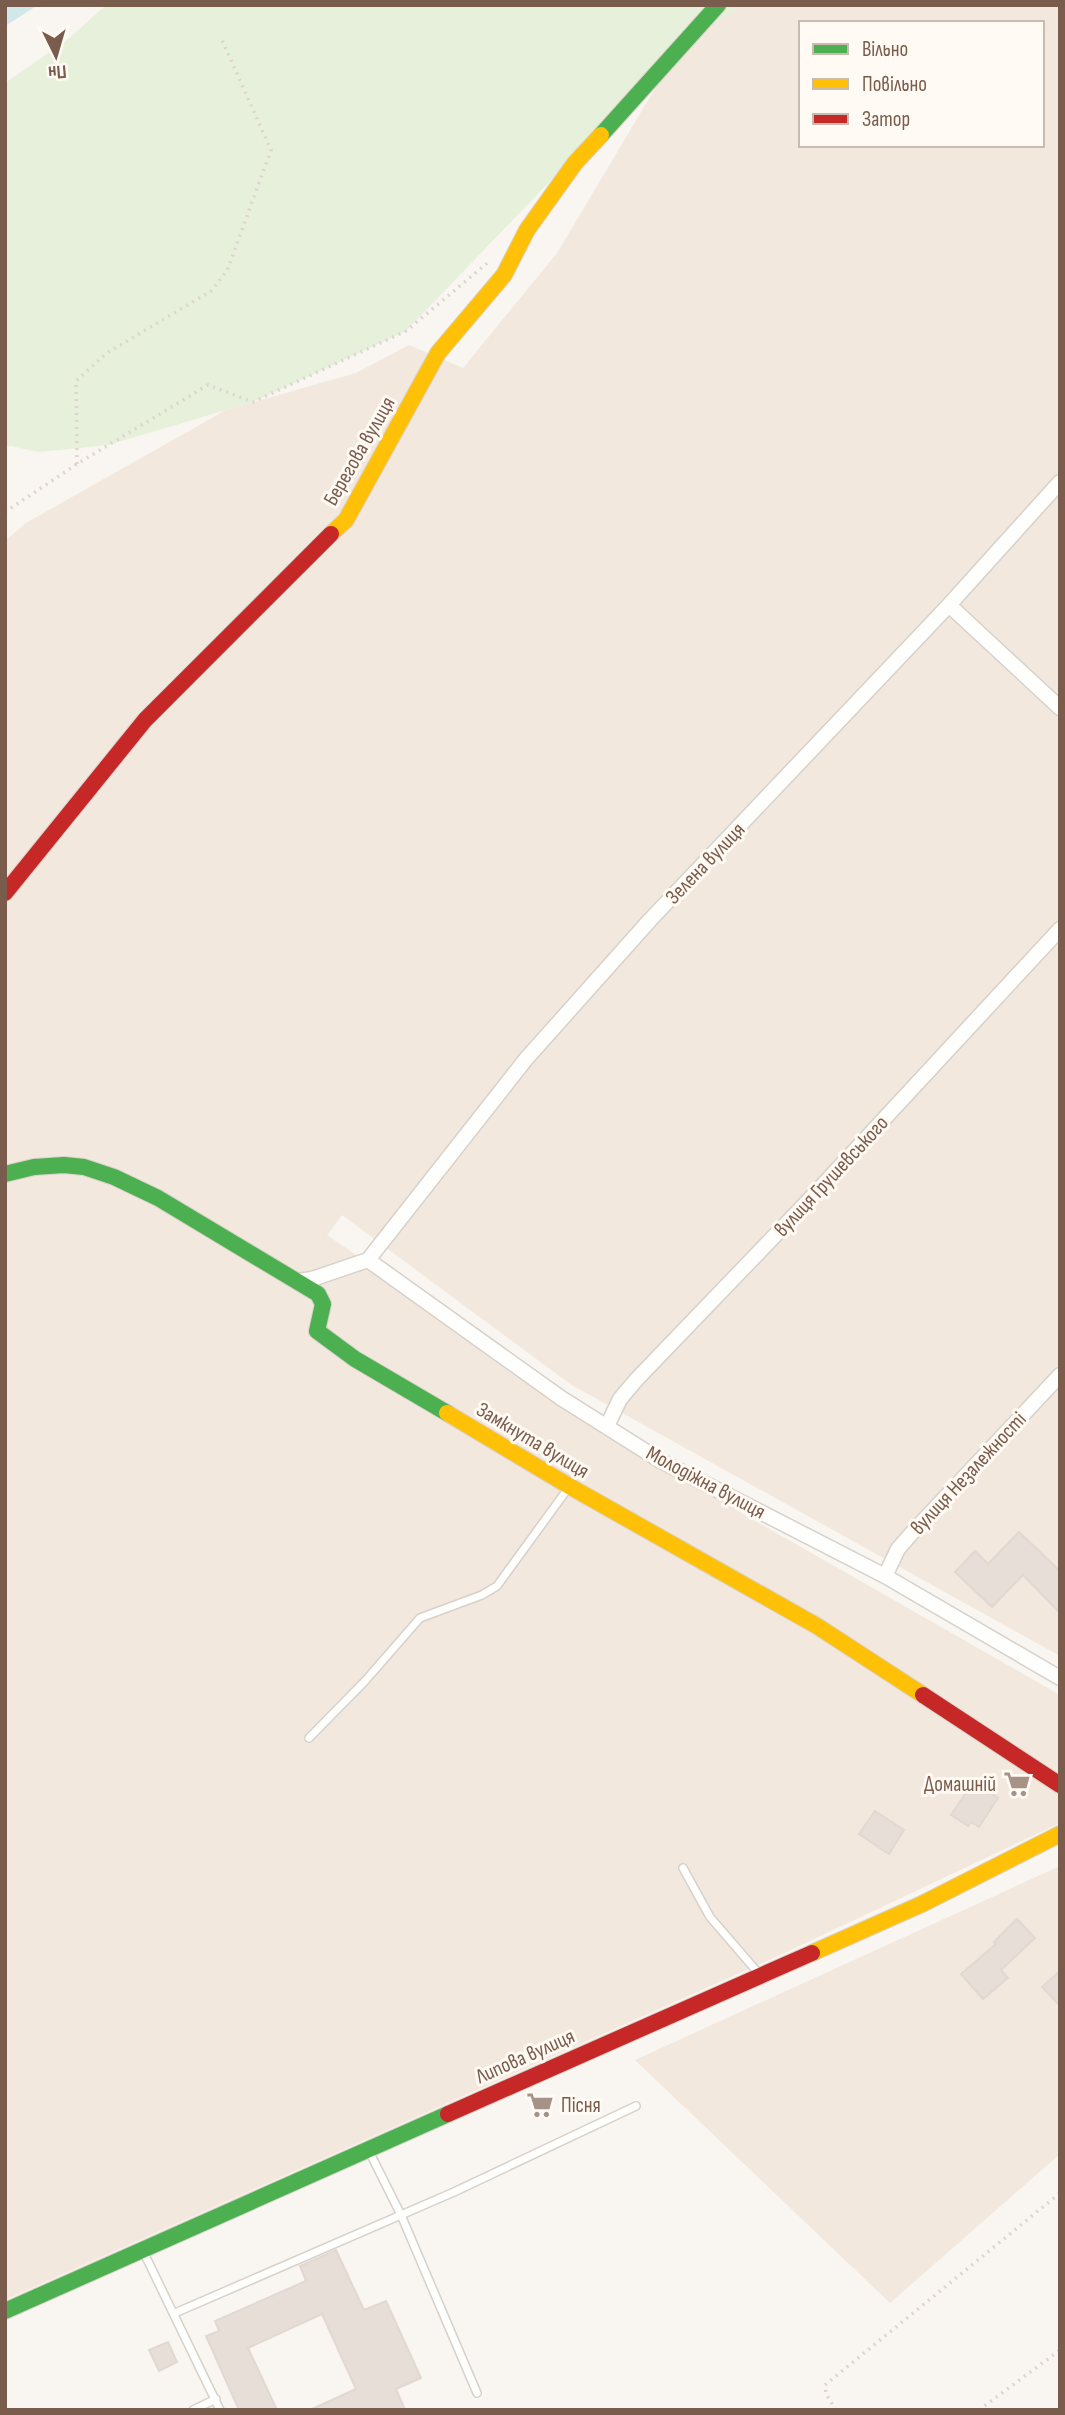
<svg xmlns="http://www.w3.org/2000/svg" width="1065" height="2415" viewBox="0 0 1065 2415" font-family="'Sofia Sans Condensed',sans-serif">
  <rect width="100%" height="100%" fill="#f9f5f0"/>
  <!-- residential -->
  <path fill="#f2e8de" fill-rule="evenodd" d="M741,5H1060V1656L570,1384L342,1215L327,1235L673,1474L1060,1695V1823L776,1957L5,2300V541L26,523L226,410L356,373L409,345L463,368L557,253L681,45ZM801,23H1042V145H801Z
    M1060,1866V2154L890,2303L635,2060Z"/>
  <!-- green -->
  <path fill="#e7f0db" d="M106,5H743L681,45L406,331L253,402L108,445L39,452L11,446L5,447V83L67,40Z"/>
  <!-- water -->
  <path fill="#d0e8ea" d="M5,5H38L5,26Z"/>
  <!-- building -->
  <path fill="#e6ded7" stroke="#e2d8d2" stroke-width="2" d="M1019,1532L1060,1571V1613L1023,1575L992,1607L955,1572L975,1551L988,1564Z
    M974,1781L998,1798L979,1827L971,1822L968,1826L951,1815Z
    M875,1811L904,1830L889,1854L859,1834Z
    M1017,1919L1035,1938L1001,1970L1008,1978L983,1999L961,1974L996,1944L994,1942Z
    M1060,1971V2006L1042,1987Z
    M336,2250L364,2310L386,2301L421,2378L396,2389L405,2410H310L356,2389L322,2314L248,2348L277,2410H239L206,2336L219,2331L215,2321L306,2281L300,2266Z
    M168,2342L177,2362L159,2371L149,2350Z"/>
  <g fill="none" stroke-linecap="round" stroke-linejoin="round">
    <!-- lane casing -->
    <g stroke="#d7d1cb" stroke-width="10">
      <path id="lane" d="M309,1738L365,1681L420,1618L482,1595L497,1586L569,1487
        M683,1868L710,1917L760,1975
        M369,2151L401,2215L477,2393
        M144,2253L220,2410
        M175,2313L454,2192L636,2106
        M193,2410L216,2399"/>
    </g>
    <!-- street casing -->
    <g stroke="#d7d1cb" stroke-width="17">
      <path id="street" d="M949,605L1060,708
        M368,1260L561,1398L661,1461L885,1576L1060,1678
        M298,1281L312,1279L368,1260L526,1059L650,920L949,605L1060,482
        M607,1426L620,1399L636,1380L809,1200L1060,929
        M885,1576L898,1549L911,1534L1060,1375"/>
    </g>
    <!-- fast casing -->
    <g stroke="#d9d2cb" stroke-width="18">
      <path id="fast" d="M601,135L718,5
        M5,1174L34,1167L64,1165L84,1167L114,1177L158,1198L318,1294L323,1304L317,1331L355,1359L447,1413
        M5,2311L448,2114"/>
    </g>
    <!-- slow casing -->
    <g stroke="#d9d2cb" stroke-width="18">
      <path id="slow" d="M331,534L346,520L438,353L504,275L527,230L575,163L601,135
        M447,1413L569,1486L817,1626L923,1695
        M812,1953L922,1904L1060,1834"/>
    </g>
    <!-- jam casing -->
    <g stroke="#d9d2cb" stroke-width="18">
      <path id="jam" d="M5,893L145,720L331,534
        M923,1695L1060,1785
        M448,2114L812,1953"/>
    </g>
    <!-- path -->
    <path stroke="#dcd5d0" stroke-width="3.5" stroke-dasharray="2 5" stroke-linecap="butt" d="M77,464L76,381L107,353L211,291L227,271L271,150L222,40
      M5,512L77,464L208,385L253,402L406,331L491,260
      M836,2410L826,2394L825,2385L1060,2193
      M979,2410L1060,2350"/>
    <!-- lane -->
    <use href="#lane" stroke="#fefefd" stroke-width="7"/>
    <!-- street -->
    <use href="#street" stroke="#fefefd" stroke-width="14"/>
    <!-- fast -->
    <use href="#fast" stroke="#4caf50" stroke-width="16"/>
    <!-- slow -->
    <use href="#slow" stroke="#ffc107" stroke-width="16"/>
    <!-- jam -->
    <use href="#jam" stroke="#c62828" stroke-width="16"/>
  </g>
  <!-- icons -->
  <defs>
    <g id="supermarket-bare" transform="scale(2.1)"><path d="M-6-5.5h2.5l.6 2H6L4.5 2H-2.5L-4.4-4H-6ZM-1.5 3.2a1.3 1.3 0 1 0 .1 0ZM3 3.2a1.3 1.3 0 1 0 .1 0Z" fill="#a69286" stroke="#fffaf3" stroke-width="2.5" paint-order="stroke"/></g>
  </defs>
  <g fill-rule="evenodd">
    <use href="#supermarket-bare" x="1017" y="1784"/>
    <use href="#supermarket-bare" x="540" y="2105"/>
  </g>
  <g text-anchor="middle" stroke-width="6" stroke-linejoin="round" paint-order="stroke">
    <!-- street labels -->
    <g font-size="21" fill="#7a5c4d" stroke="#fffaf3">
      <text transform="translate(359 451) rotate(-60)" y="7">Берегова вулиця</text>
      <text transform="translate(705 863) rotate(-46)" y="7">Зелена вулиця</text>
      <text transform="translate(831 1176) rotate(-47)" y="7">вулиця Грушевського</text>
      <text transform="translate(533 1440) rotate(31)" y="7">Замкнута вулиця</text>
      <text transform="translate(968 1473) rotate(-47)" y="7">вулиця Незалежності</text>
      <text transform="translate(706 1482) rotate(28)" y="7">Молодіжна вулиця</text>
      <text transform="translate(525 2056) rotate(-24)" y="7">Липова вулиця</text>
    </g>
    <!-- poi labels -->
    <g font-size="21" fill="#7a5c4d" stroke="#fffaf3" text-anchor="end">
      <text x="996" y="1791">Домашній</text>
      <text x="561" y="2112" text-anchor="start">Пісня</text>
    </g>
  </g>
  <!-- border -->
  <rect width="1065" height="2415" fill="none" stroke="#7a5c4d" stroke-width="14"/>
  <!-- legend -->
  <rect x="799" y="21" width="245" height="126" fill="#fffaf3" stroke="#cabbb1" stroke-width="2"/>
  <rect x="813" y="44" width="35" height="10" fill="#4caf50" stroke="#cabbb1" stroke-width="2"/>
  <text x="862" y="56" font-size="21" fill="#7a5c4d">Вільно</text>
  <rect x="813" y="79" width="35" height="10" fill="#ffc107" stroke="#cabbb1" stroke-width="2"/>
  <text x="862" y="91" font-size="21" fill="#7a5c4d">Повільно</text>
  <rect x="813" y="114" width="35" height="10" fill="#c62828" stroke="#cabbb1" stroke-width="2"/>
  <text x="862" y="126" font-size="21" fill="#7a5c4d">Затор</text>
  <!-- north arrow -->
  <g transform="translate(56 56) rotate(175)" stroke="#fffaf3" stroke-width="5" paint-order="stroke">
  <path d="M0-5L12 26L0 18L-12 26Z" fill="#7a5c4d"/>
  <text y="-10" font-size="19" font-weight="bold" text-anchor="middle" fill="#7a5c4d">Пн</text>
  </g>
</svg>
